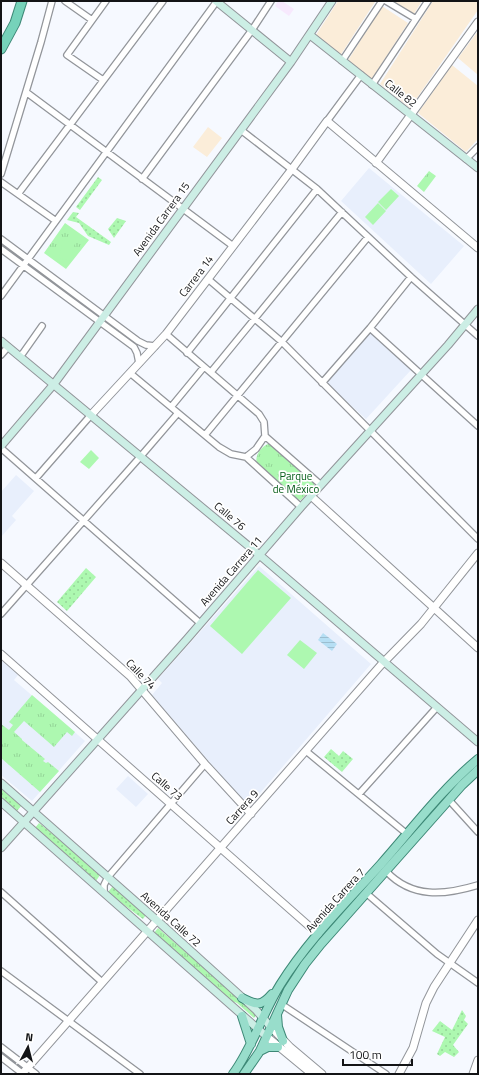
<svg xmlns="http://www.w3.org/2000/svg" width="479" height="1075" viewBox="0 0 479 1075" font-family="'Titillium Web',sans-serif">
  <defs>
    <pattern id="grass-dots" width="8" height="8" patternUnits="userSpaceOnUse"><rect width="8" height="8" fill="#adf8b0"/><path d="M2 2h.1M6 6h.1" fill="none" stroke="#94d497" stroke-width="1.8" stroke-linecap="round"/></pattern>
    <pattern id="park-tufts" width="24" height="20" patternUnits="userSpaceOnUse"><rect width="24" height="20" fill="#adf8b0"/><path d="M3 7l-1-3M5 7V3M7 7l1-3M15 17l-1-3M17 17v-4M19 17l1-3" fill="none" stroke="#94d497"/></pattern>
    <pattern id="water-rules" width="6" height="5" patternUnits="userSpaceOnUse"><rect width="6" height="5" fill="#b6dff4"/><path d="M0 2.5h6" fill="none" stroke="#9cbed0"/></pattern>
  </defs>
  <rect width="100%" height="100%" fill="#f6f9ff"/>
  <!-- commercial -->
  <path fill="#fbedd9" d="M338,1L375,2L340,56L314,38Z
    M392,1H422L414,14Z
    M433,1H478V10L410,108L380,84Z
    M382,6L408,23L371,80L347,62Z
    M478,31V75L458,58Z
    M452,65L478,86V139L466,152L418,113Z
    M208,127L222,138L207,157L193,147Z"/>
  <!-- built -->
  <path fill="#e8effc" d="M369,168L464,246L431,284L341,201Z
    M370,333L411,370L366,419L325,382Z
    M16,475L34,491L12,516L16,520L1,537V492Z
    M259,566L371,664L248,807L152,695L162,683L158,679Z
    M1,660L18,675L14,680L85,741L32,801L1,775Z
    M128,776L148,794L136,807L116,789Z"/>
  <!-- medical -->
  <path fill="#f7e9fd" d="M278,1H282L294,9L289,16L275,6Z"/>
  <!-- grass -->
  <path fill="url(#grass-dots)" d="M98,177L102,180L80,210L76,207Z
    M73,212L79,213L76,217L111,242L109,245L88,236L79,223L67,220Z
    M117,218L126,221L114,238L108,229Z
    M86,568L96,577L67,611L57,602Z
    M331,749L339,756L343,751L353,759L342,772L324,757Z
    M1,787L22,805L17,811L1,797Z
    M39,823L64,843L100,875L96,881L35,828Z
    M113,886L146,915L143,919C131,910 120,902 108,892Z
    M462,1010L466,1016L464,1020L468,1024L453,1045L459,1052L454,1057L445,1052L440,1056L437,1054L445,1037L432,1031L440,1021L452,1030Z"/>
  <!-- park -->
  <path fill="url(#park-tufts)" d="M429,171L436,176L424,192L417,186Z
    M65,223L89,240L66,269L44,253Z
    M268,444H270L314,482V485L301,500L296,499L257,463C254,456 262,446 268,444Z
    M32,695L75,732L72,736L67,732L54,747L24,721L14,732L22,739V740L45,759L43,761L46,763L48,762L59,771L40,792L1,758V724L9,730L13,725L9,722Z
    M158,928L257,1014L254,1018L237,1003L229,1000L153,934Z"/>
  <!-- pitch -->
  <path fill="#adf8b0" d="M391,189L399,196L386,210L378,202Z
    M378,203L386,211L373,225L365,217Z
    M63,240L75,243L70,261L59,258Z
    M91,450L99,458L89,469L80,462Z
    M258,570L291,598L242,654L210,626Z
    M300,640L317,653L304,669L287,655Z"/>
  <!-- water -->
  <path fill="url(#water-rules)" d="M323,633L337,644L332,651L318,640Z"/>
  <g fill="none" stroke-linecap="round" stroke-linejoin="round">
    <!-- minor casing -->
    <g stroke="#92959a" stroke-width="8">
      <path id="minor" d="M65,1L92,20
        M386,1L416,19
        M342,61L382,1
        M103,80L67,55L106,1
        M372,85L428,1
        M26,92L233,246
        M327,121L361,75
        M241,130L317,189L411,277L478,336
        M466,159L478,147
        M1,174L41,42L52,1
        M142,179L252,30L271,1
        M1,182L56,221
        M18,194L163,1
        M1,239L138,341L146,345L155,346
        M1,249L134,347L137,353L139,363
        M208,279L282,342L478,539
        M1,296L217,1
        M370,328L478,426
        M166,334L259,414L264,422L265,436L321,485
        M187,353L317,189
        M1,355L8,347
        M20,356L23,353L42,326
        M211,372L342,212
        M130,373L219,447L231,454L246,457L301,507
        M322,383L370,328L411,277
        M171,407L204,367
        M205,435L368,237
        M1,448L200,623
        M246,457L256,449L265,436
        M36,478L91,415
        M1,614L141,456L178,413
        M306,751L407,834
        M359,794L437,707
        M449,800L478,832
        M386,871C412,899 445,895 478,885
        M1,892L102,982
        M104,892V885L108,877L205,764
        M366,893L437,954L478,983
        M1,971L140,1074
        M281,1004L386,1074
        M1,1047L36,1074
        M1,1057L23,1074"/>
    </g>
    <!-- tertiary casing -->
    <g stroke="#92959a" stroke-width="9">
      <path id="tertiary" d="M376,163L478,22
        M91,415L166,334L292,169L327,121L478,248
        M311,496L478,648
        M1,563L130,676L205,764L251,814
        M1,654L318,934
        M270,1026L290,1047L322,1074
        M266,1036L312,1074
        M22,1074L381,665L421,624L478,553
        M399,1074L413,1048L426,1003L434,987L478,920
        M473,1074L478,1060"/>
    </g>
    <!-- secondary casing -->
    <g stroke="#92959a" stroke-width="9">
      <path id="secondary" d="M216,1L291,62
        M310,35L478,168
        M1,341L263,558L478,742
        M1,446L54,384L291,62L332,1
        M1,783L161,924L256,1010L270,1026
        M1,802L266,1036
        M1,848L187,639L301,507L448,345L478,309"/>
    </g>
    <!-- primary casing -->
    <g stroke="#3d8876" stroke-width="10">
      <path id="primary" d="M242,998C256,1005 261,1007 272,994
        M277,1015L278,1027L283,1041
        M242,1016L251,1044
        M260,1051L268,1047H278
        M233,1074C253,1047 262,1014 280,985C308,940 346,903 381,864C412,829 442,789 478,759
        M244,1074L260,1051L288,990L305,964L321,944L462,785L478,770"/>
    </g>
    <!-- trunk casing -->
    <g stroke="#3d8876" stroke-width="11">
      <path id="trunk" d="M1,49L15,23L22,1"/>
    </g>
    <!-- minor -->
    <use href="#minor" stroke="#fff" stroke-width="5.5"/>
    <!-- tertiary -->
    <use href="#tertiary" stroke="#fff" stroke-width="7"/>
    <!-- secondary -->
    <use href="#secondary" stroke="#cceee5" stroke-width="7"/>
    <!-- primary -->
    <use href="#primary" stroke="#98ddcb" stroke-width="8"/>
    <!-- trunk -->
    <use href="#trunk" stroke="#76d2ba" stroke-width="9"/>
  </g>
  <g text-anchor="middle" stroke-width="3.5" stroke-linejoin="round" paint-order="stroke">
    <!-- street labels -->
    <g font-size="11" fill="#131416" stroke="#fff">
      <text transform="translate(401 93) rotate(38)" y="4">Calle 82</text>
      <text transform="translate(161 219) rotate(-54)" y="4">Avenida Carrera 15</text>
      <text transform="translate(196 276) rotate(-53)" y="4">Carrera 14</text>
      <text transform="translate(230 516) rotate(40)" y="4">Calle 76</text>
      <text transform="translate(231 571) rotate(-49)" y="4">Avenida Carrera 11</text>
      <text transform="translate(141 674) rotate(46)" y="4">Calle 74</text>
      <text transform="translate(167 786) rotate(41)" y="4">Calle 73</text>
      <text transform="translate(242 807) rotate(-48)" y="4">Carrera 9</text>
      <text transform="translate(335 900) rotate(-48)" y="4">Avenida Carrera 7</text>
      <text transform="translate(171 919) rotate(42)" y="4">Avenida Calle 72</text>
    </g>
    <!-- park labels -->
    <g font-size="11" fill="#045c18" stroke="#fff">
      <text x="296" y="480">Parque<tspan x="296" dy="13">de México</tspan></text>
    </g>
  </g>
  <!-- border -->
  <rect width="479" height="1075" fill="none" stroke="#131416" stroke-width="4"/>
  <!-- north arrow -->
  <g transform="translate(28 1047) rotate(7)" stroke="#ffffff" stroke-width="3" paint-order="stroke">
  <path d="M0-3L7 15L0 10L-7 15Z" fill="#131416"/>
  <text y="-6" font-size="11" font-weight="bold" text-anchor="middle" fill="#131416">N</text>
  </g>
  <!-- scale -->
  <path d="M343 1059v6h69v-6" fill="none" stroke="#131416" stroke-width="2"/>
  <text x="349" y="1059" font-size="12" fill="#131416" stroke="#ffffff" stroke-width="3" paint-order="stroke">100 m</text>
</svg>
